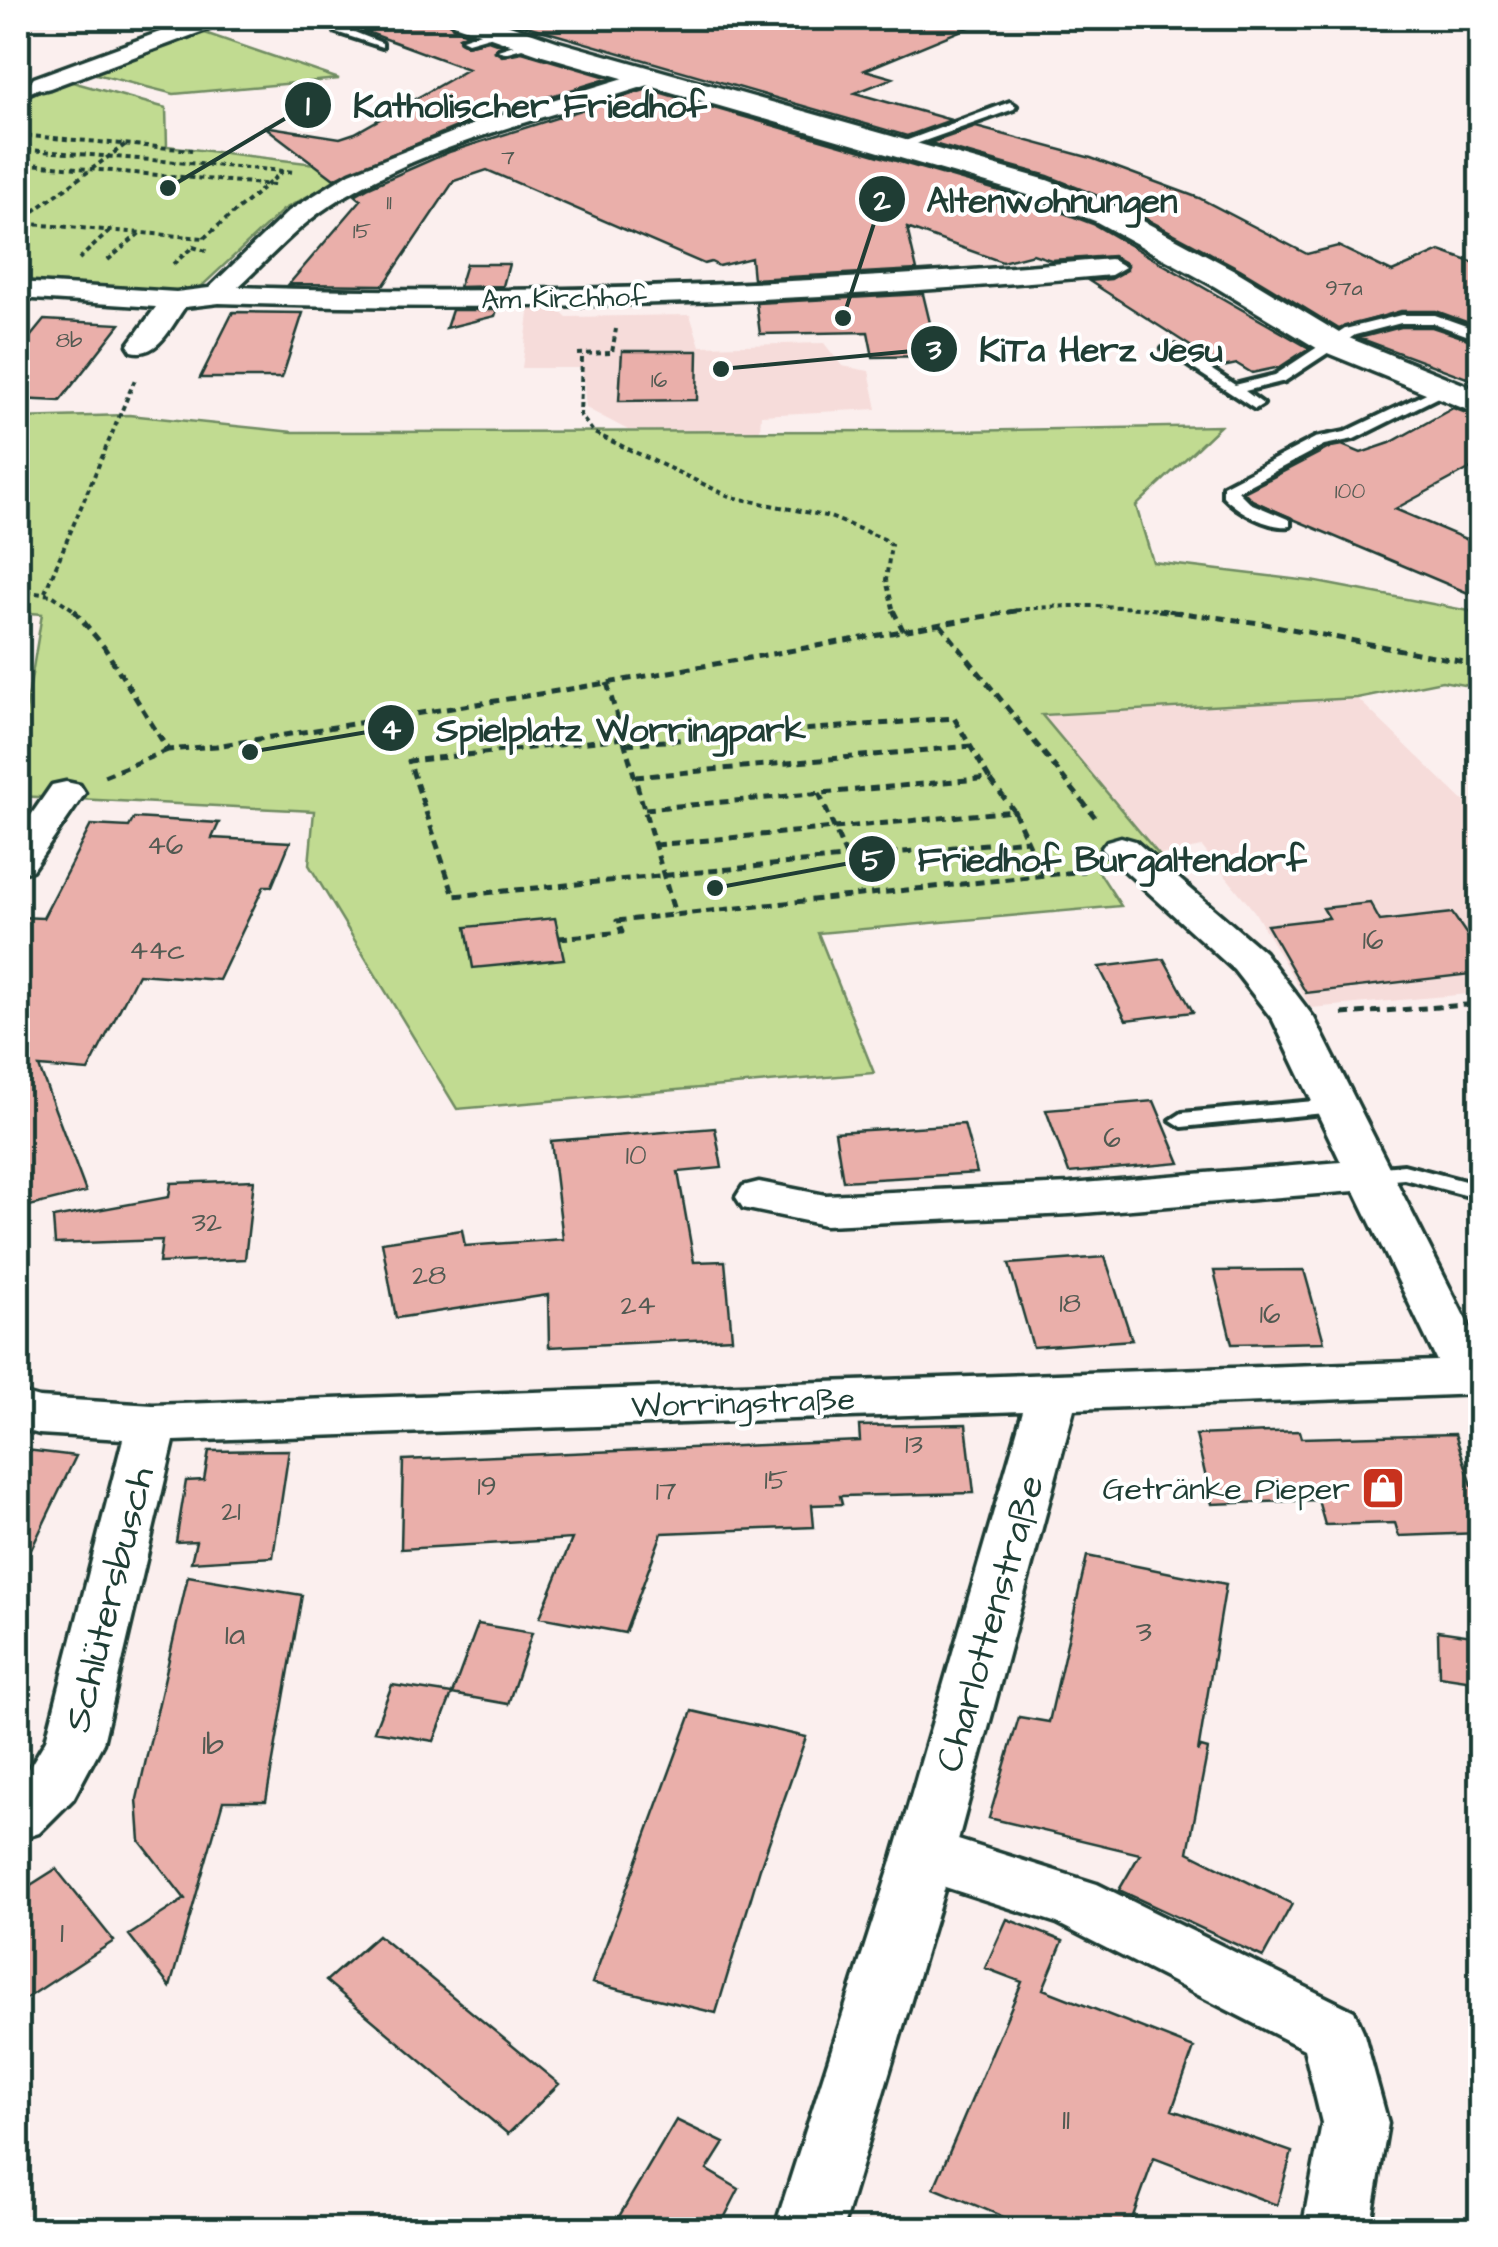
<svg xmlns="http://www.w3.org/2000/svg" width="1498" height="2247" viewBox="0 0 1498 2247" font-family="'Architects Daughter',sans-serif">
  <rect width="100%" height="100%" fill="#fbefee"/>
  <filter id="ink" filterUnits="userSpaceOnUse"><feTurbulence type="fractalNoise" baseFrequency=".01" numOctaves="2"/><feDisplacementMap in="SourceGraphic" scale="20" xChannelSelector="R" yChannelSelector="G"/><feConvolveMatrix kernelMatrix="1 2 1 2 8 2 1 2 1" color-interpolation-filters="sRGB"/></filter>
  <g filter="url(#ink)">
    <!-- built -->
    <path fill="#f6dcda" d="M530,306H555L567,317L690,315L700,346L824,343L842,366L869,371L877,409L761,415L760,431L628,430L586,408L582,368H522Z
      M1357,698L1480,817V993L1311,1008L1254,911L1202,847L1159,855L1040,715Z"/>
    <!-- green -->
    <path fill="#c1db91" stroke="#708c62" stroke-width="2.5" d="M202,32L339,79L174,94L92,73Z
      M65,80L166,108L167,146L356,169L283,210L203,285L181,295L18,286V95L25,97Z
      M129,415L293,432L958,431L1220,426L1136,506L1153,562L1317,582L1480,613V688L1442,681L1357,698L1042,715L1159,855L1097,869L1121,906L818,933L874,1073L457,1109L309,865L314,811L18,796V759L42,614L18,612V418Z"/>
    <!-- building -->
    <path fill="#eaafaa" stroke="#1f3d34" stroke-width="2.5" d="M405,18H447L453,28L468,33L459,37L466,45L488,40L502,45L494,51L502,56L522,52L610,78L473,120L334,179L264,126L340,138L355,133L468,69L367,32Z
      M499,18H989V19L865,70L893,78L855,93L951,120L907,136Z
      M648,89L1024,198L1093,224L1309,348L1280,367L1252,373L1237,364L1223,367L1089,281L1111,279L1127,270V264L1113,256L1051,260L1033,254L1002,262L907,228L917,270L753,279L751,258L719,266L711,262L704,264L487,170L454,181L384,285L289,284L361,200L355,195L369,187L449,152Z
      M976,127L1091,158L1199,198L1307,254L1338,246L1392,272L1440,251L1480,265V327L1436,311H1401L1339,329L1240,269L1118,204L1048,176L930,143Z
      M466,264H509L503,286L459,287Z
      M923,294L938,356L873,357L868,332L760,334L756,303Z
      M452,310H497L495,316L446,328Z
      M233,312L303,313L282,378H200Z
      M44,320L120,324L60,401L18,399V352Z
      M1401,327H1432L1480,343V383L1359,338Z
      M622,351H698L697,400L619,401Z
      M1453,408L1480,418V463L1395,509L1480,545V598L1293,519L1252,500L1244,492L1331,447L1342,445L1361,453L1390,443Z
      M134,818L219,823L212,838L290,842L272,886H264L219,980L138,974L88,1071L39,1067L86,1192L18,1209V917L43,918L91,825L129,827Z
      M1370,903L1380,921L1452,913L1480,954V973L1306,993L1267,925L1329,918L1323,908Z
      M555,918L564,959L473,968L466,927Z
      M1164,959L1193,1012L1126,1020L1099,967Z
      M1154,1101L1180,1163L1069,1173L1046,1110Z
      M964,1124L977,1173L843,1181L835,1132Z
      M715,1128L722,1168L678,1172L694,1262L725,1261L732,1338L549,1347L548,1295L396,1318L382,1242L462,1230L465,1246L563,1239L551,1141Z
      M254,1180L245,1259L159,1263L162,1240L55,1244L53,1218L169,1197L171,1183Z
      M1105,1257L1132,1340L1033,1347L1009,1264Z
      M1304,1270L1324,1342L1232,1344L1214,1271Z
      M966,1424L974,1493L840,1496L842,1504L812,1505L814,1527L662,1533L625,1633L540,1617L572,1539L401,1549L403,1460L860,1441L859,1426Z
      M1299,1431L1301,1438L1455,1434L1480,1509V1533L1399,1536L1395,1523L1325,1525L1318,1500L1212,1504L1196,1435Z
      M18,1449L76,1456L18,1577Z
      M289,1450L273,1557L191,1562L196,1541L176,1542L186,1481L204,1480L209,1451Z
      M1087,1556L1226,1584L1198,1752L1201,1747L1208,1749L1188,1852L1292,1904L1263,1957L1119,1890L1140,1854L989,1818L1019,1717L1049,1722Z
      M188,1576L302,1595L266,1801H223L170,1987L129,1935L185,1899L140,1841L137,1799Z
      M478,1624L532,1633L508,1704L452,1694Z
      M1438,1631L1480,1637V1682L1439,1676Z
      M392,1685L452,1694L434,1741L374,1731Z
      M692,1711L806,1737L760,1868L716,2013L592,1983Z
      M56,1869L114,1941L18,2004V1893Z
      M1007,1919L1063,1941L1043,1989L1194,2048L1172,2110L1292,2152L1277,2205L1154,2158L1128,2230H1035L934,2188L1022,1982L985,1968Z
      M378,1935L559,2084L508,2134L326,1981Z
      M676,2120L724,2143L707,2170L739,2189L718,2230H611Z"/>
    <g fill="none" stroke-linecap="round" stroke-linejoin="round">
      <!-- service casing -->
      <g stroke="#1f3d34" stroke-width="8">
        <path id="service" d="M384,18H401L354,32L382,43V47L336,32Z
          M499,27L503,32L468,42L462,39Z
          M533,39L537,44L504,53L498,50Z
          M42,79L48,83L46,85L26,94L18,91V85L25,86Z
          M1010,102L1016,106L1014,109L899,150L889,147Z
          M1401,315H1435L1480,331V340L1433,323H1401L1355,335L1285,381L1245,391L1263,404L1255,409L1163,349L1175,346L1235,385L1275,375L1345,329Z
          M1441,386L1446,387V393L1354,439L1324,445L1238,491L1250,503L1290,520V526C1269,529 1237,511 1223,496V486L1315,438L1345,432Z
          M1336,1099L1344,1101L1347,1106L1344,1111L1182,1127L1171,1120L1182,1113Z
          M1404,1165L1480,1185V1199L1404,1179L1371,1182L1359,1175L1371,1168Z"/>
      </g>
      <!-- minor casing -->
      <g stroke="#1f3d34" stroke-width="7">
        <path id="minor" d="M198,18H228L225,23L50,88L42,90L30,83L34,78Z
          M650,70L662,77L658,82C549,118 427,142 329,206C295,228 268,260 238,287C530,297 820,284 1111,259L1125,267L1111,275C814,302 517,313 219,303L185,307C171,326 158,358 132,351L128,345L156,307L18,298V282L176,292L209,288L289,211L350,173L474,124Z
          M66,782L80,785L85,793L32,870L18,874V834L52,785Z
          M1121,837L1135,841L1264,952L1314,1018L1480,1348V1394L1074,1409L958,1840L1097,1884L1354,2011L1363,2031L1388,2123L1370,2230H1302L1322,2123L1304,2049L1057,1923L945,1887L842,2230H774L894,1855L1023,1411L174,1441L103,1743L73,1799L39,1833L18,1840V1779L31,1765L46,1740L123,1439L39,1434L18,1428V1392L39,1398L153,1405L1437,1361L1355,1191L1070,1214L825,1225L743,1208L736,1197L743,1186L759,1182L825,1195L1070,1184L1341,1162L1273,1020L1234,970L1101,849L1107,841Z"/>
      </g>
      <!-- secondary casing -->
      <g stroke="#1f3d34" stroke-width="7">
        <path id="secondary" d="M451,18H489L559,42L1047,180L1117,207L1238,272L1344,336L1480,391V415L1320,350L1214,286L1095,221L1025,194L539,54L454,24Z"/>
      </g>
      <!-- path-far1 -->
      <path stroke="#1f3d34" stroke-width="4" stroke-dasharray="5 4" stroke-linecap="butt" d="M18,135L192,150
        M18,149L296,172
        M18,163L275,185
        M19,222L126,144
        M18,223L204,238
        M204,238L282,172
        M193,247L209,252
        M79,259L111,230
        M108,260L140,233
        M173,264L194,246
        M578,354L612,353L616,329
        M582,358L580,415L594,433L731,497L830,517L884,539L891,545L886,580L894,612
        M18,591L52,595L77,612
        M45,592L136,377
        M1007,612C1065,602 1124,606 1181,612"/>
      <!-- path -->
      <path stroke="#1f3d34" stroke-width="5" stroke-dasharray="9 6" stroke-linecap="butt" d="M74,610L104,647L168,750L216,746L607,683L1021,610
        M893,610L903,630
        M1158,610L1260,623L1480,665
        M940,624L1095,817
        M607,683L675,914
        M624,738L409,761L454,896L1027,840
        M626,744L954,718L989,778L645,809
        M104,776L168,750
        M635,777L971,746
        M819,793L847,858
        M1014,811L1043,875
        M655,845L1014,811L989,778
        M559,938L622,932L617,921L1084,871
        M1342,1014L1480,1004"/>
      <!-- service -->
      <use href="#service" fill="#fff" fill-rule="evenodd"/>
      <!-- minor -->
      <use href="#minor" fill="#fff" fill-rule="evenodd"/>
      <!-- secondary -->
      <use href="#secondary" fill="#fff" fill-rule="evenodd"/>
    </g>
  </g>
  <!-- icons -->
  <defs>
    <g id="shop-square" transform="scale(2.25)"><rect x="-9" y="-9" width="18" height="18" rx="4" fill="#c8321e" stroke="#fff"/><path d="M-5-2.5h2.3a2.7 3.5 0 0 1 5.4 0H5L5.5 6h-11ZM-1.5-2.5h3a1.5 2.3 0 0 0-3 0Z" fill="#fff"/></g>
  </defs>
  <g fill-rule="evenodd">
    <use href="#shop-square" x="1383" y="1488"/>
  </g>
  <g text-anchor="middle" stroke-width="8" stroke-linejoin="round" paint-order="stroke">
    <!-- far-number labels -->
    <g font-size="22" fill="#525a52">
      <text x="508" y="164">7</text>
      <text x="389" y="209">11</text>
      <text x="362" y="238">15</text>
      <text x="1344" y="295">97a</text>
      <text x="69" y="347">8b</text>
      <text x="659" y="387">16</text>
      <text x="1350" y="498">100</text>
    </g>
    <!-- far-street labels -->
    <g font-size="28" fill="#1f3d34" stroke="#fff">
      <text transform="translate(564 297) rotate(-1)" y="10">Am Kirchhof</text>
    </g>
    <!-- number labels -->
    <g font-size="28" fill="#525a52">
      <text x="165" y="854">46</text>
      <text x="1373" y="949">16</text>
      <text x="157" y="959">44c</text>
      <text x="1112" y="1147">6</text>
      <text x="636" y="1164">10</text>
      <text x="207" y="1231">32</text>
      <text x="429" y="1284">28</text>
      <text x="1070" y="1312">18</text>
      <text x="638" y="1314">24</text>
      <text x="1270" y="1323">16</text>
      <text x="914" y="1453">13</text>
      <text x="776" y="1489">15</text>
      <text x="487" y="1495">19</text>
      <text x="666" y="1500">17</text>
      <text x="231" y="1520">21</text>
    </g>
    <!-- street labels -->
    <g font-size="32" fill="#1f3d34" stroke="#fff">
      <text transform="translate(743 1402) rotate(-2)" y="11">Worringstraße</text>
    </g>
    <!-- poi labels -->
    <g font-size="32" fill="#1f3d34" stroke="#fff" text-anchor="end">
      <text x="1350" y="1499">Getränke Pieper</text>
    </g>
    <!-- near-number labels -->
    <g font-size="32" fill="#525a52">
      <text x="1144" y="1641">3</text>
      <text x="235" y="1644">1a</text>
      <text x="213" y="1754">1b</text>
      <text x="62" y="1942">1</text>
      <text x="1066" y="2129">11</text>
    </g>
    <!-- near-street labels -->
    <g font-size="38" fill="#1f3d34" stroke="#fff">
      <text transform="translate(108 1599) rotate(-76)" y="13">Schlütersbusch</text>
      <text transform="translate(989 1623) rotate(-74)" y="13">Charlottenstraße</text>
    </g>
  </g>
  <!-- callouts -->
  <path fill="none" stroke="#1f3d34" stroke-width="4" d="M168 188L308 105M843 318L882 199M721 369L934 349M250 752L391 728M715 888L872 859"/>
  <g fill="#1f3d34" stroke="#fff" stroke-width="4">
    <circle cx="168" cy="188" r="10"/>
    <circle cx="843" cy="318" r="10"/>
    <circle cx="721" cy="369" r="10"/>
    <circle cx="250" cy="752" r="10"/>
    <circle cx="715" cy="888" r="10"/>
    <circle cx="308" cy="105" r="25"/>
    <circle cx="882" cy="199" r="25"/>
    <circle cx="934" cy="349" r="25"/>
    <circle cx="391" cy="728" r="25"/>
    <circle cx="872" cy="859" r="25"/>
  </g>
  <g font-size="30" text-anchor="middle" font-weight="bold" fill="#fff">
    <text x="308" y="115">1</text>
    <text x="882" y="210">2</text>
    <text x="934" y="359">3</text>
    <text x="391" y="739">4</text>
    <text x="872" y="870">5</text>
  </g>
  <g font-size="35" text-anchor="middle" font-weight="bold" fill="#1f3d34" stroke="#fff" stroke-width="8" stroke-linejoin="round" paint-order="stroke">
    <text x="530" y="117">Katholischer Friedhof</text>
    <text x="1052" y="212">Altenwohnungen</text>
    <text x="1101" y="361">KiTa Herz Jesu</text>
    <text x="621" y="741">Spielplatz Worringpark</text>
    <text x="1112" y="871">Friedhof Burgaltendorf</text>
  </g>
  <!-- margin -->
  <rect width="1498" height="2247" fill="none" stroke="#fff" stroke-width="60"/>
  <rect x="30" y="30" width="1438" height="2187" fill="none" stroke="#1f3d34" stroke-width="4" filter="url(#ink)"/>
</svg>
